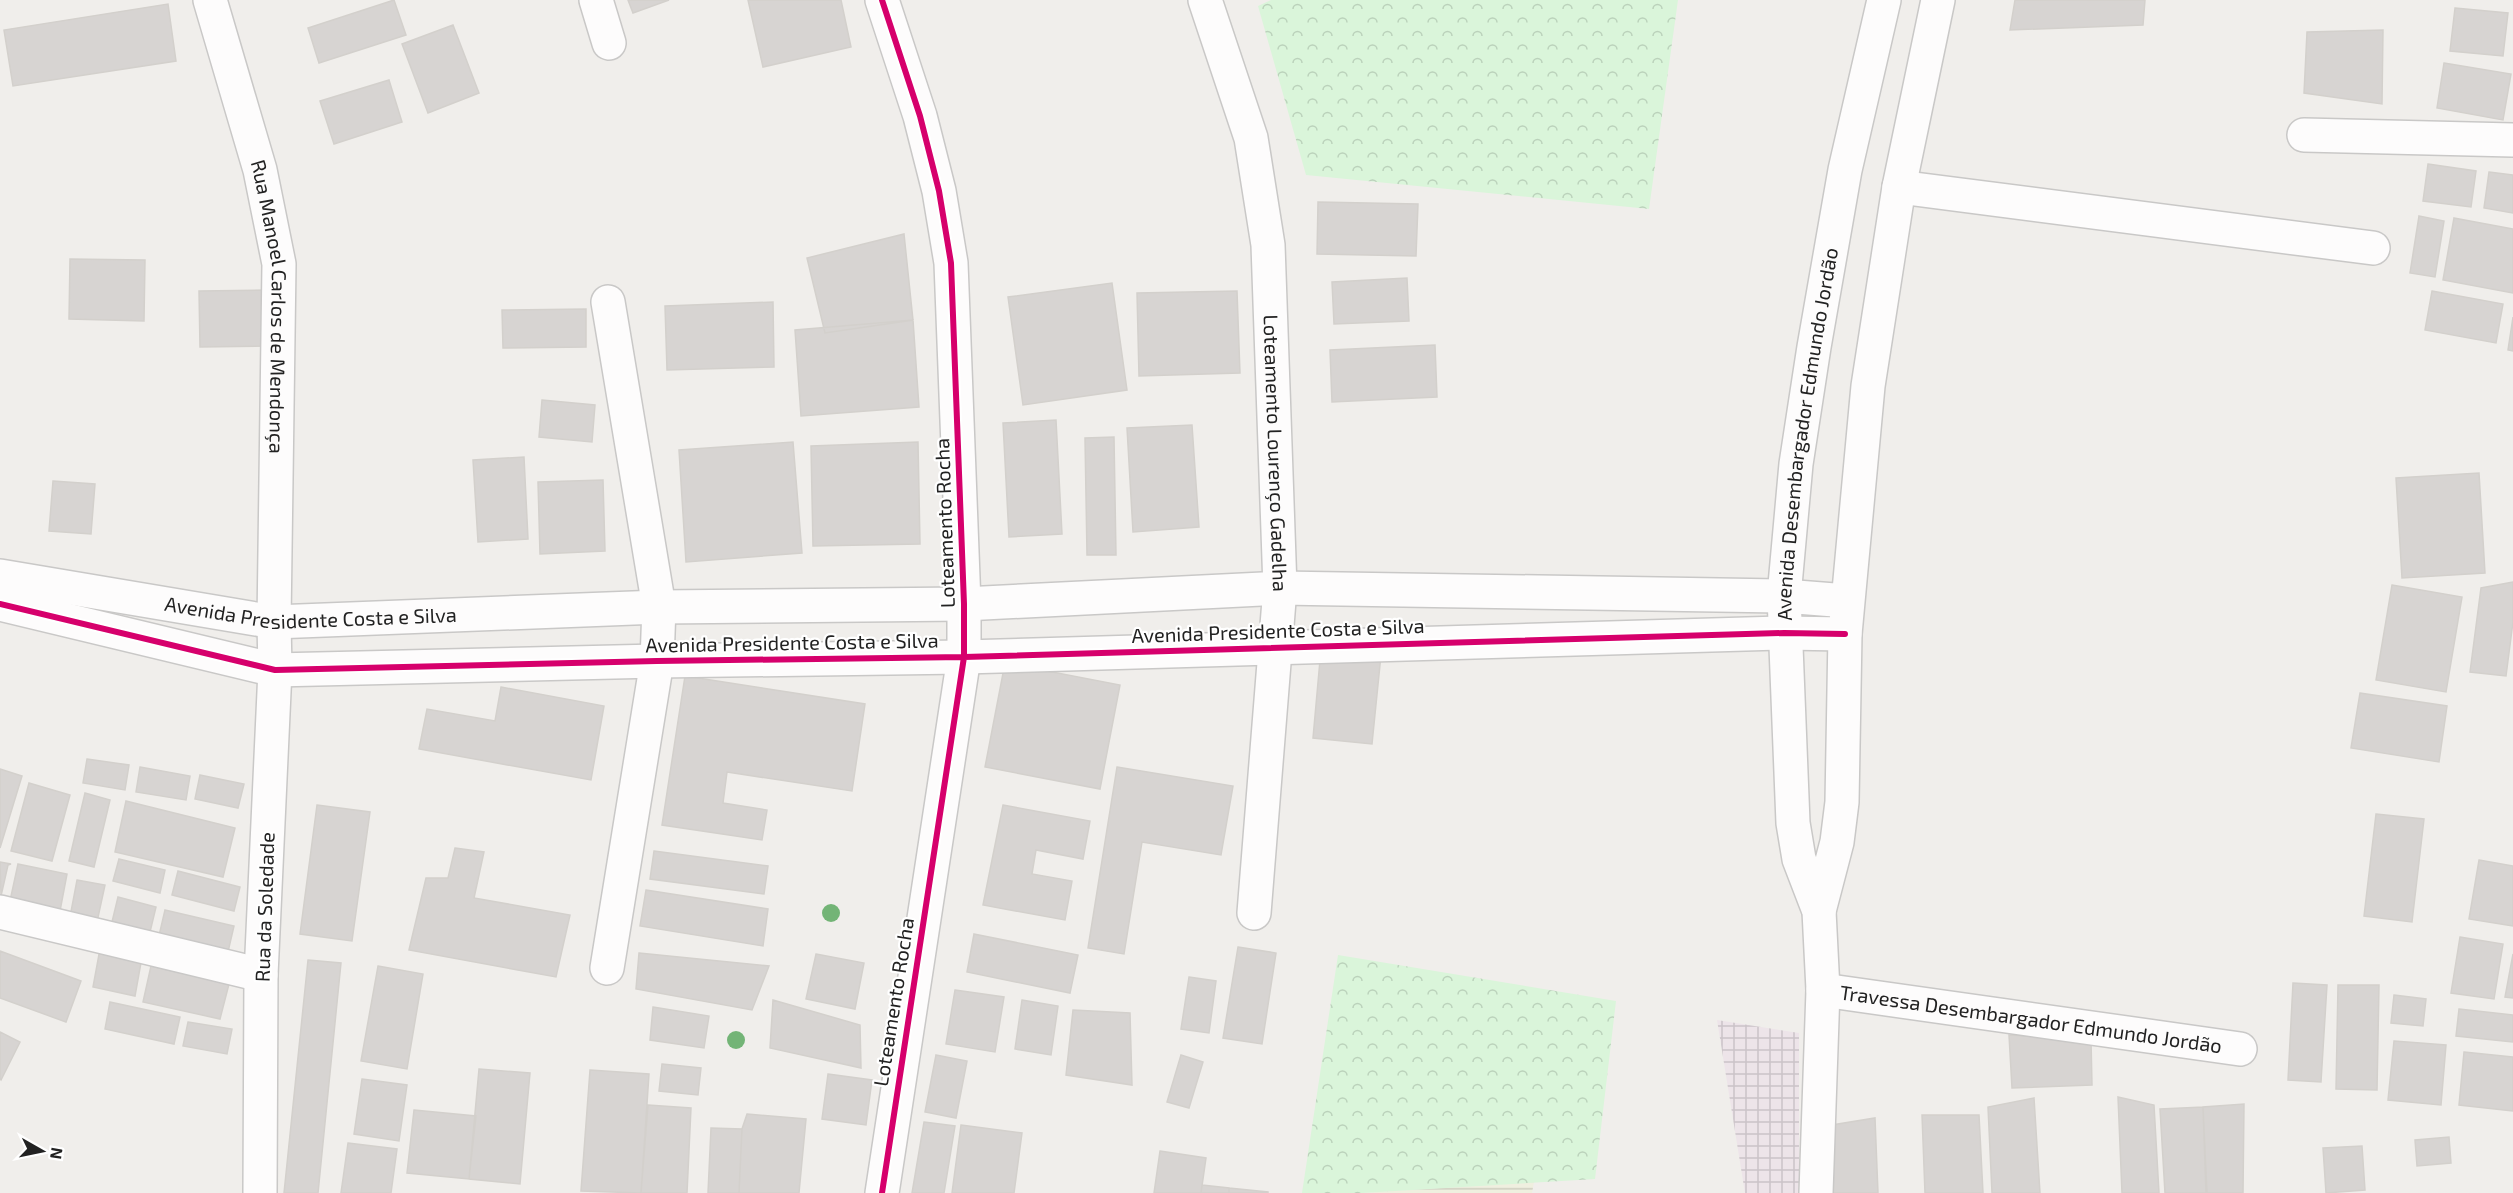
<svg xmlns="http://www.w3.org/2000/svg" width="2513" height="1193" viewBox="0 0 2513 1193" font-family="'Exo 2',sans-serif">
  <defs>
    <pattern id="industrial-grid" width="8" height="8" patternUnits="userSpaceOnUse" patternTransform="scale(1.5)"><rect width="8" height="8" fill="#ede4e9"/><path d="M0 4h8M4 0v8" fill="none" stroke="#cbc3c8"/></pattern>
    <pattern id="farmland-rules" width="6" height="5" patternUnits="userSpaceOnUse" patternTransform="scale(1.5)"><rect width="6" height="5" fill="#efefdf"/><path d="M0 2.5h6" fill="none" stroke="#cdcdbf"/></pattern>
    <pattern id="park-crowns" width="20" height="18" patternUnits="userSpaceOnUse" patternTransform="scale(1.5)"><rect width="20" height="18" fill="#daf5da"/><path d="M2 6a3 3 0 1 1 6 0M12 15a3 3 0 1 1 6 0" fill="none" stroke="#bbd2bb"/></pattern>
  </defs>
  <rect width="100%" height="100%" fill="#f0eeeb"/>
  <!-- industrial -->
  <path fill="url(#industrial-grid)" d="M1717,1020L1799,1033V1193H1745Z"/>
  <!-- farmland -->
  <path fill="url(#farmland-rules)" d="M1534,1182L1532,1193H1362Z"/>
  <!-- park -->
  <path fill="url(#park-crowns)" d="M1271,0H1678L1649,209L1306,175L1258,6Z
    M1338,955L1616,1001L1595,1179L1362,1193H1302Z"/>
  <!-- building -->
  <path fill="#d7d4d2" stroke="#d3d0cc" stroke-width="1.5" d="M394,0L406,35L319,63L308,28Z
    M628,0H669L633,13Z
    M748,0H841L851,47L763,67Z
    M2015,0H2145L2143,25L2010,30Z
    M168,4L176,61L13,86L4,30Z
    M2455,8L2508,13L2503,56L2450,51Z
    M453,25L479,93L428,113L402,44Z
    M2383,30L2382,104L2304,93L2307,32Z
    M2444,63L2511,74L2503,120L2437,108Z
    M389,80L402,122L334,144L320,101Z
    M2428,164L2476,171L2471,207L2423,201Z
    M2489,172L2513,175V213L2484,208Z
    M1318,202L1418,204L1416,256L1317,254Z
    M2419,216L2444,221L2435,277L2410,273Z
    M2454,218L2513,229V293L2443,280Z
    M904,234L913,320L825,333L807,258Z
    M70,259L145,260L144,321L69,319Z
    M1407,278L1409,321L1334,324L1332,282Z
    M1112,283L1127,390L1023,405L1008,297Z
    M265,290V346L200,347L199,291Z
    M1237,291L1240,373L1139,376L1137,293Z
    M2432,291L2503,304L2496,343L2425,330Z
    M773,302L774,367L667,370L665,306Z
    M586,309V347L503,348L502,310Z
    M2513,317V351L2508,350Z
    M913,320L919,407L801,416L795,330Z
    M1435,345L1437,397L1332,402L1330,350Z
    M542,400L595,405L592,442L539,437Z
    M1056,420L1062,534L1009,537L1003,423Z
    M1192,425L1199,527L1133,532L1127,428Z
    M1114,437L1116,555H1087L1085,438Z
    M793,442L802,553L686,562L679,450Z
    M918,442L920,544L813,546L811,446Z
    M524,457L528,539L478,542L473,460Z
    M2479,473L2485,573L2402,578L2396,478Z
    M603,480L605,551L540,554L538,482Z
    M53,481L95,484L91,534L49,531Z
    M2513,582V622L2506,676L2470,672L2481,588Z
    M2392,585L2462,597L2446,692L2376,680Z
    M1321,649L1381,655L1372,744L1313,738Z
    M1005,663L1120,685L1100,789L985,767Z
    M685,676L865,704L852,791L727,772L723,803L767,810L762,840L662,825Z
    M501,687L604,706L591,780L419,749L427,709L495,721Z
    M2360,693L2447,706L2439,762L2351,748Z
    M87,759L129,765L125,790L83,783Z
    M140,767L190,776L186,800L136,792Z
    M1117,767L1233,786L1221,855L1142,842L1124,954L1088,948Z
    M0,769L22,776L0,848Z
    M200,775L244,784L238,808L195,799Z
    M29,783L70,795L52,861L11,851Z
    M85,793L110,800L94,867L69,861Z
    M126,801L235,828L223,877L115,852Z
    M317,805L370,812L352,941L300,934Z
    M1003,805L1090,821L1083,859L1036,850L1032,874L1072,881L1065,920L983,905Z
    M2376,814L2424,819L2412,922L2364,916Z
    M455,848L484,852L474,898L570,915L556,977L409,950L426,878H448Z
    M654,851L768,866L764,894L650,879Z
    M119,859L165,870L160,893L113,881Z
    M2479,860L2513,866V926L2469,919Z
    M0,862L11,864L8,865L1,896Z
    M18,864L67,874L60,911L10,901Z
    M178,871L240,887L234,911L172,895Z
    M77,880L105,885L97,922L70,917Z
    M646,890L768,909L763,946L640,926Z
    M118,897L156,907L150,932L112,922Z
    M165,910L234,926L227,956L158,940Z
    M974,934L1078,955L1070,993L967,972Z
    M2460,937L2503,944L2494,999L2451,993Z
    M1238,947L1276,953L1262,1044L1223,1038Z
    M100,949L142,957L135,996L93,987Z
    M0,951L81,981L66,1022L0,998Z
    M639,953L769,966L752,1010L636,989Z
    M816,954L864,963L855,1009L806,999Z
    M2513,954V998L2505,997Z
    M308,960L341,963L318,1193H284Z
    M151,966L229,984L220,1019L143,1002Z
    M378,966L423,974L407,1069L361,1061Z
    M1189,977L1216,981L1209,1033L1181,1029Z
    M2293,983L2327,985L2321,1082L2288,1080Z
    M2338,985H2379L2377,1090L2336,1089Z
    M955,990L1004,997L995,1052L946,1044Z
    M2394,995L2426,999L2423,1026L2391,1023Z
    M773,1000L860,1025L861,1068L770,1048Z
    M1022,1000L1058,1006L1051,1055L1015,1049Z
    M110,1002L180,1017L174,1044L105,1029Z
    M653,1007L709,1016L704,1048L650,1040Z
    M2459,1009L2513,1015V1042L2456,1036Z
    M1073,1010L1130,1013L1132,1085L1066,1075Z
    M188,1022L232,1029L227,1054L183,1046Z
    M0,1032L20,1042L1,1080L0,1079Z
    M2009,1035L2091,1040L2092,1085L2012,1088Z
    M2394,1041L2446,1045L2441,1105L2388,1100Z
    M2464,1052L2513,1057V1111L2459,1105Z
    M936,1055L967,1061L956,1118L925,1112Z
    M1181,1055L1203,1062L1189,1108L1167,1102Z
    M662,1064L701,1068L698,1095L659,1091Z
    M479,1069L530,1073L520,1184L469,1179Z
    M590,1070L649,1074L641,1193L581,1191Z
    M828,1074L872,1080L866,1125L822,1119Z
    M362,1079L407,1085L399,1141L354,1134Z
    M2118,1097L2154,1105L2159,1193H2122Z
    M2034,1098L2040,1193H1992L1988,1107Z
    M2244,1104L2243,1193H2207L2203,1107Z
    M648,1105L691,1108L687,1193H641Z
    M2203,1107L2206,1193H2165L2160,1109Z
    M414,1110L476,1116L469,1179L407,1173Z
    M747,1114L806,1119L799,1193H739L742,1129Z
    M1922,1115H1979L1983,1193H1925Z
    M1875,1118L1878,1193H1826V1126Z
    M924,1122L955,1126L944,1193H912Z
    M961,1125L1022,1133L1014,1193H952Z
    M711,1128L742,1129L739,1193H708Z
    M2449,1137L2451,1163L2417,1166L2415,1140Z
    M348,1143L397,1149L391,1193H341Z
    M2362,1146L2365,1190L2326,1193L2323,1148Z
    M1160,1151L1206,1158L1201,1193H1154Z
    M1202,1185L1229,1188V1193H1201Z
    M1229,1188L1268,1192V1193H1229Z"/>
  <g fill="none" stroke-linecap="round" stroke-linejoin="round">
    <!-- minor casing -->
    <g stroke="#c9c8c7" stroke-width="36">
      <g id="minor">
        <path id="s1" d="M210,0L260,170L279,264L274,622L275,670L261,975L260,1193"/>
        <path d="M596,0L609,43"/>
        <path id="s2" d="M1205,0L1251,138L1268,245L1280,588L1254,913"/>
        <path d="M2304,135L2513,140"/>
        <path d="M1899,187L2373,248"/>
        <path id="s3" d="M0,576L274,622L659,607L964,604L1280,588L1784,596L1847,601"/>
        <path d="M0,604L275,670L657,661L964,657L1784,633L1845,634"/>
        <path d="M1819,911L1837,842L1842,802L1845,634L1868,386L1899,187L1938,0"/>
        <path d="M0,912L261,975"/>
        <path d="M607,968L657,661L659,607L608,302"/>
        <path id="s4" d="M1823,990L2240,1049"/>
        <path d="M882,1193L964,657V604L951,263L939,191L920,116L882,0"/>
        <path id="s5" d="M1816,1193L1823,990L1819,911L1799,859L1793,823L1784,596L1796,464L1814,347L1845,170L1884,0"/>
      </g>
    </g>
    <!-- minor -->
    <use href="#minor" stroke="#fdfcfc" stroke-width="33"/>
    <!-- cycleway casing -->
    <g stroke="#fff" stroke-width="10">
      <path id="cycleway" d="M0,604L275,670L657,661L964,657L1784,633L1845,634
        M882,1193L964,657V604L951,263L939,191L920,116L882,0"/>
    </g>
    <!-- cycleway -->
    <use href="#cycleway" stroke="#d6006c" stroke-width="6"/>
  </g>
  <!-- trees -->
  <g fill="#73b476">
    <circle cx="831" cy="913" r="9"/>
    <circle cx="736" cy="1040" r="9"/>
  </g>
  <g text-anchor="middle" stroke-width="4.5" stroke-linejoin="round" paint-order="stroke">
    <!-- street labels -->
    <g font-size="20" fill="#222" stroke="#fff">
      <text dy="7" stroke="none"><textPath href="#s1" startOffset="315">Rua Manoel Carlos de Mendonça</textPath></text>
      <text dy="7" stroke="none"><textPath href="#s5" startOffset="765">Avenida Desembargador Edmundo Jordão</textPath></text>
      <text dy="7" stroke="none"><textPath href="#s2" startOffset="462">Loteamento Lourenço Gadelha</textPath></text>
      <text transform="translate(945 523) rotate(-92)" y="7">Loteamento Rocha</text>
      <text dy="7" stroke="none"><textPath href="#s3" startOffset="314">Avenida Presidente Costa e Silva</textPath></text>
      <text transform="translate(1278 631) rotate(-2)" y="7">Avenida Presidente Costa e Silva</text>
      <text transform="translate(792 643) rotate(-1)" y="7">Avenida Presidente Costa e Silva</text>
      <text transform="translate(265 907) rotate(-88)" y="7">Rua da Soledade</text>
      <text transform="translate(894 1002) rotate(-81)" y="7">Loteamento Rocha</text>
      <text dy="7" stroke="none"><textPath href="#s4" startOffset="210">Travessa Desembargador Edmundo Jordão</textPath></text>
    </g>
  </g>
  <!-- north arrow -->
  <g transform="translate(42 1151) rotate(99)" stroke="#ffffff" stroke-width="4.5" paint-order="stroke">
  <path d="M0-4.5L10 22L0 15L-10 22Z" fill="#222222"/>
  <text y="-9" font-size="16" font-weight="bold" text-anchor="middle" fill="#222222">N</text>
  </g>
</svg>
